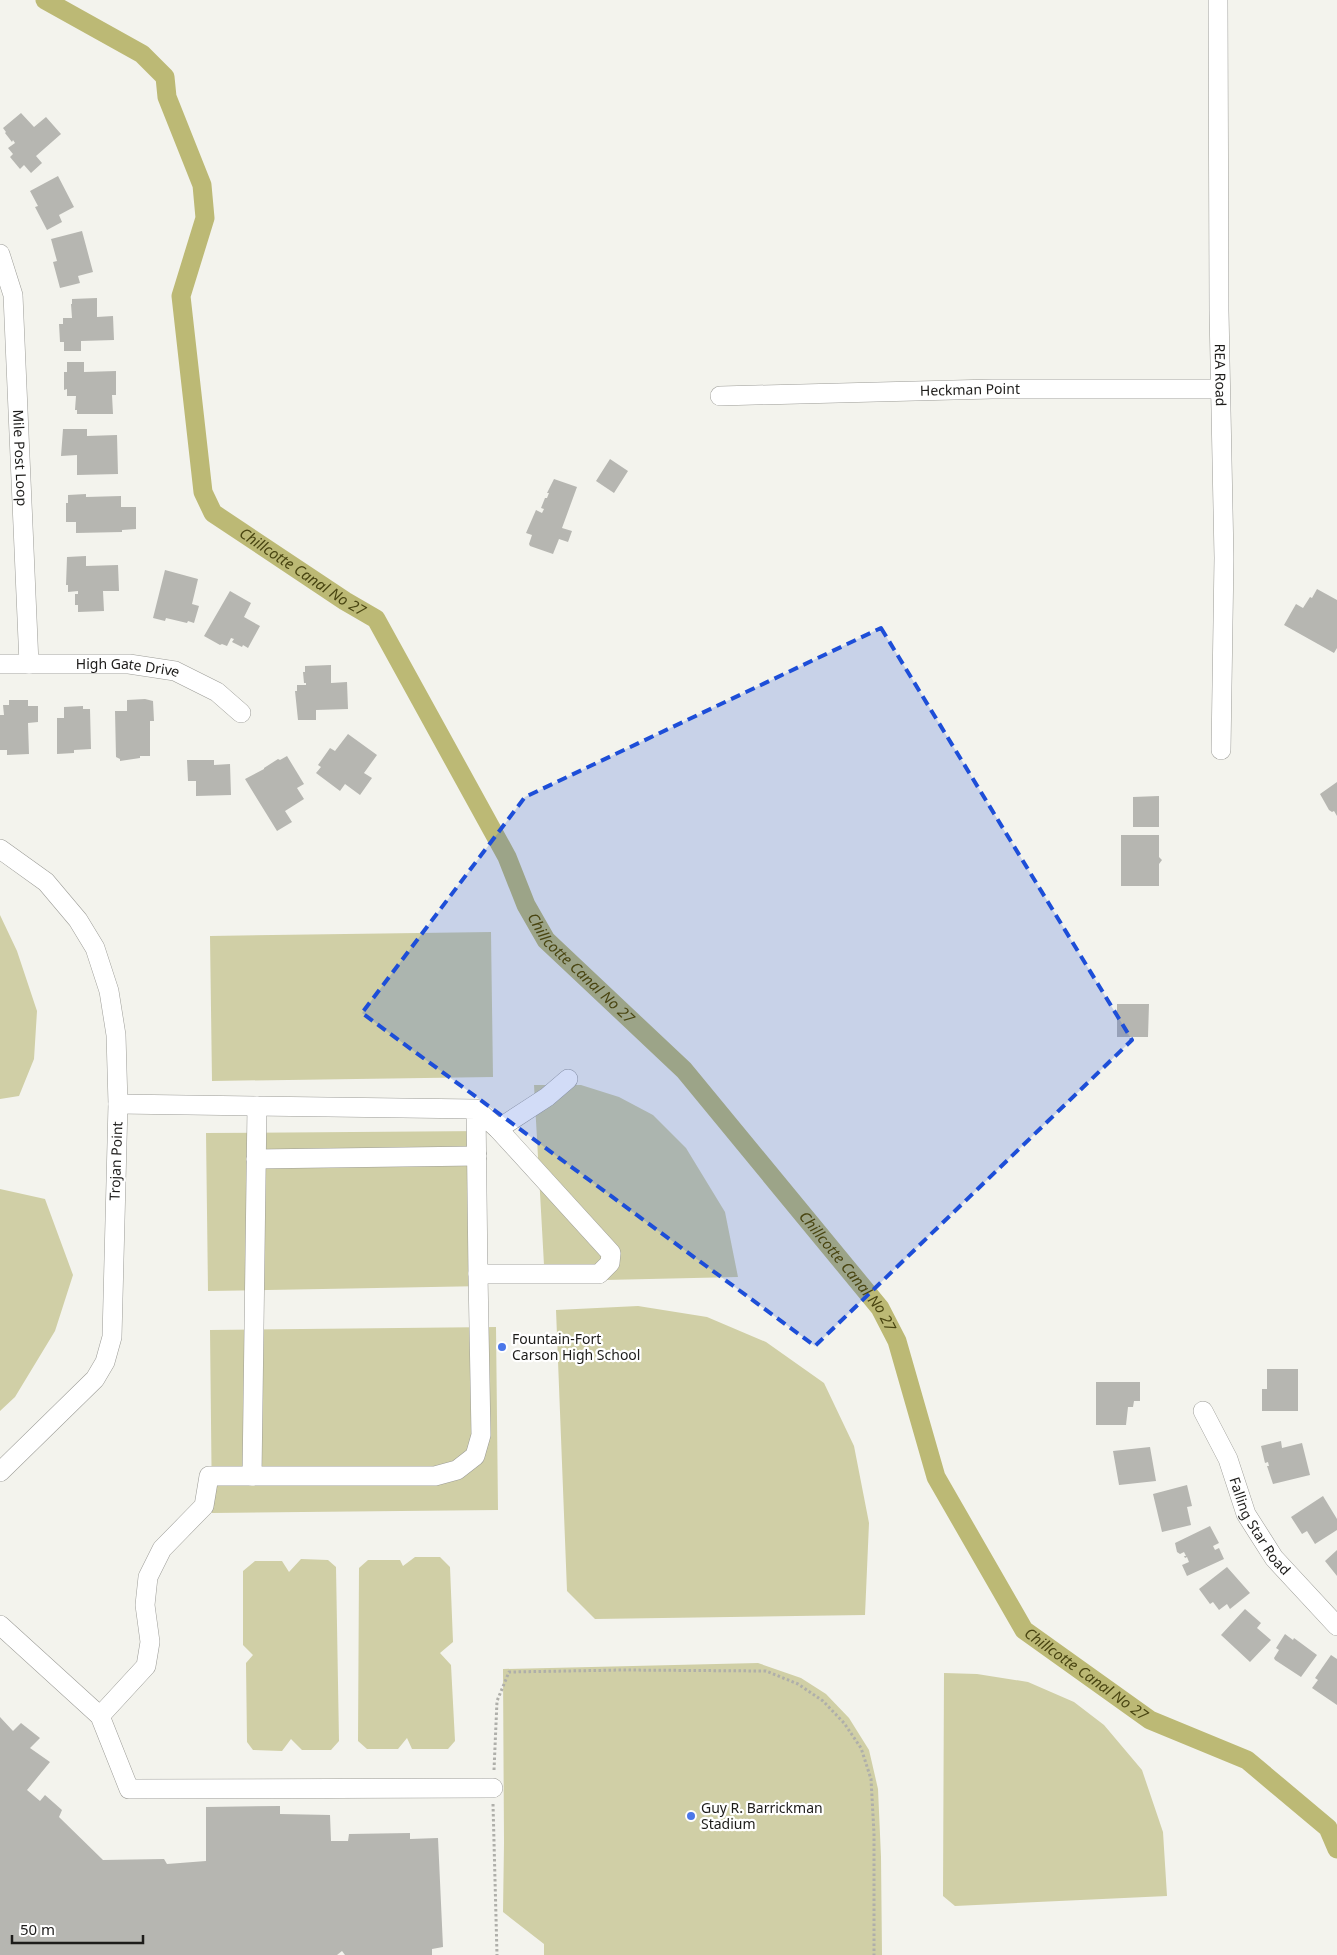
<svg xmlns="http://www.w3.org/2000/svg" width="1337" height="1955" viewBox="0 0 1337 1955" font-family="'Noto Sans',sans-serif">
  <rect width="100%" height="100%" fill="#f3f3ed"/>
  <!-- grass -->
  <path fill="#d0cfa6" d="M0,915L17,951L37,1011L34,1059L19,1096L0,1099Z
    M491,932L493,1077L212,1081L210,936Z
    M534,1085H581L619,1097L653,1115L686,1148L725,1212L738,1277L560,1281L544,1265Z
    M485,1131L486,1286L208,1291L206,1133Z
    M0,1189L45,1199L73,1275L55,1331L15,1397L0,1411Z
    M638,1306L707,1317L766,1342L824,1383L854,1446L869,1523L865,1615L595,1619L567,1591L556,1310Z
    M496,1327L498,1510L212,1513L210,1330Z
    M415,1557H440L450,1567L453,1642L440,1653L451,1665L455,1741L448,1749H412L407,1738L398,1749H367L358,1741L359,1568L368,1560H400L403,1566Z
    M301,1559L328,1560L336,1567L339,1741L331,1750H302L291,1739L282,1751L253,1750L247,1742L246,1663L253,1655L243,1645V1571L255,1561H282L289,1572Z
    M758,1663L801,1678L826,1694L849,1718L869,1750L878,1789L881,1857L882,1955H544V1944L503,1912L504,1843L503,1669Z
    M944,1673L977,1674L1028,1682L1074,1702L1104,1725L1142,1770L1163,1832L1167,1896L955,1906L943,1896Z"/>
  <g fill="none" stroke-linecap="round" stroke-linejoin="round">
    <!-- canal -->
    <path stroke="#bcb975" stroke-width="19" id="s1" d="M45,0L142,54L165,77L167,97L202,185L205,218L181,296L203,492L213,513L345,601L376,619L507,857L526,905L546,940L684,1070L880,1308L897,1341L936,1477L1024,1630L1150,1720L1247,1760L1328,1828L1337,1849"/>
  </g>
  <!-- building -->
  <path fill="#b6b6b1" d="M21,113L34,127L46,117L61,134L36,156L42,163L31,173L24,165L20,169L10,157L13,154L8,148L15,143L13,140L12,142L5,133L6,132L3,128Z
    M58,176L74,207L59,215L62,222L47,230L35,207L38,206L30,191Z
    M82,231L93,272L78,276L80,283L60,288L53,262L57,261L51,239Z
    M97,298V317L113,316L114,340L81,341V351H64V342H60L59,324H63V318H72L71,304H72V299Z
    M67,362H84V372L116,371V395H112L113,414H77V410H75L76,396H67V389L64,390V372H67Z
    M63,429H87V436L117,435L118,474L77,475V455L61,456Z
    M610,459L628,471L614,493L596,481Z
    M554,479L577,487L562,528L572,531L568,542L559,539L553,554L530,546L529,544L532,535L526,533L536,510L542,513L544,509L541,508L545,498H547L549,493H547Z
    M86,494V497L121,496V507H136V529L122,530V532L76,533V522H66V503H68V495Z
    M86,556V566L118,565L119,591H103L104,611L78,612V605H75V594H78V591L68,592V585H66L67,557Z
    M165,570L198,579L192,604L199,606L194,623L188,621L187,623L166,618L165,621L153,618Z
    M1317,589L1337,600V648L1334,653L1284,625L1296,604L1303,608L1310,597L1312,598Z
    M230,591L251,603L244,617L260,626L248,648L243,645L242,647L232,642L234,639L231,638L227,646L222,644L220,645L204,636Z
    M331,665V683L347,682L348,709L316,710V720H298L295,691H297V685H306V683H304L303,672H305V666Z
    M145,699L153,701L154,721H150V756H140V758L120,761V759L116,757L115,711H127V700Z
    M9,700H28V706H38V722L28,723L29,754L7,755V750H0V715H4L3,705H9Z
    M83,706V709H90L91,749L74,750V753L57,754V718H64V707Z
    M348,734L377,755L364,773L372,778L360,795L345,784L340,791L316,773L321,767L318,765L330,748L335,751Z
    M287,756L304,784L297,788L304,799L285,811L292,822L277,831L245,779L264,769V768L278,759L280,760Z
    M187,760H214V765L230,764L231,795L196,796V781H188Z
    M1337,782V816L1334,811L1332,812L1329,810L1320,794Z
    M1159,796V827H1133V797Z
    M1121,835H1159V857L1162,860L1159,864V886H1121Z
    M1117,1004H1149L1148,1037H1117Z
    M1267,1369H1298V1411H1262V1389H1267Z
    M1096,1382H1140V1401H1134L1133,1407H1128L1126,1425H1096Z
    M1281,1441L1282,1448L1302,1443L1310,1475L1273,1484L1267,1466H1269L1268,1462L1265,1463L1261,1446Z
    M1150,1447L1156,1481L1119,1485L1113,1451Z
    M1187,1485L1192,1506L1187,1507L1191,1525L1162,1532L1153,1494Z
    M1323,1496L1337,1519V1530L1315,1544L1307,1531L1302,1534L1291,1517Z
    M1210,1526L1219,1543L1213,1546L1215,1550L1219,1548L1224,1559L1187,1576L1182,1565L1189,1562L1187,1557L1185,1558L1184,1556H1186L1184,1552L1180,1554L1177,1552L1175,1543Z
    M1337,1550V1576L1325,1561Z
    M1227,1567L1250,1593L1230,1609L1227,1604L1219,1610L1213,1602L1210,1604L1199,1589Z
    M1245,1609L1261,1623L1257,1628L1271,1640L1250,1662L1221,1635Z
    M1285,1634L1293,1640L1294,1638L1317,1655L1301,1677L1275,1660L1274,1658L1279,1650L1276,1648Z
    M1331,1655L1337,1659V1705L1312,1688L1318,1680L1315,1678Z
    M0,1717L13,1731L21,1723L40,1738L30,1748L50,1762L27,1790L40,1801L45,1795L62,1810L59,1817L103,1860L164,1859L167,1864L206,1861V1807L280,1806V1814L330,1815L331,1841H348L349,1834L410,1833V1839L438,1838L443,1947L432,1949V1955H345L342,1951L337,1955H0Z"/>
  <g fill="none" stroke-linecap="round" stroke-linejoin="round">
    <!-- minor casing -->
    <g stroke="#9c9c97" stroke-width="20">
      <g id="minor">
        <path id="s2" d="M1218,0L1219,311L1224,558L1221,750"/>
        <path id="s3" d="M0,254L13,295L29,664"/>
        <path id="s4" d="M720,396L992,389H1220"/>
        <path id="s5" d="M0,664H129L175,671L217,692L241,713"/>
        <path d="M0,849L46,882L78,920L95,948L109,991L116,1035L118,1104L112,1337L105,1362L95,1379L0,1472"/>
        <path d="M118,1104L476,1109L498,1129L611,1253L610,1263L599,1274H478L476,1109"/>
        <path d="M498,1129L547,1097L568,1079"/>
        <path d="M256,1159L477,1156"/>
        <path id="s6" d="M1203,1411L1228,1459L1246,1514L1274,1558L1337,1626"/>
        <path d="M252,1476L257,1106"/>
        <path d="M0,1625L100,1716L129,1789L493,1788"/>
        <path d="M100,1716L146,1666L150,1642L145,1605L148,1577L162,1549L204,1506L209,1476H435L457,1470L475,1456L481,1435L478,1274"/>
      </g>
    </g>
    <!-- path -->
    <path stroke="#afafaa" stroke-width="3" stroke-dasharray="2.5 2.5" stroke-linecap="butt" d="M494,1770L497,1701L509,1672L623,1670L766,1671L798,1684L823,1701L844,1723L861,1748L871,1779L874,1833V1955
      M493,1804L497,1955"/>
    <!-- minor -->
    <use href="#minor" stroke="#fff" stroke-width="19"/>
  </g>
  <!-- marked area -->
  <path fill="#1d4ed8" fill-opacity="0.2" stroke="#1d4ed8" stroke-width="4" stroke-dasharray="10 6" stroke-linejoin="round" d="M881,628L1132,1040L815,1346L362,1013L525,797Z"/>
  <!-- markers -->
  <g fill="#4b77e9" stroke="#fff" stroke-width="2">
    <circle cx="502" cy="1347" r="5"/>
    <circle cx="691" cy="1816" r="5"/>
  </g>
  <g text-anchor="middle" stroke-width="4.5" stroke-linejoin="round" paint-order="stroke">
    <!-- street labels -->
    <g font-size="14" fill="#1d1c1a" stroke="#fff">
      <text dy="5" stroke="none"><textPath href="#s2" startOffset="375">REA Road</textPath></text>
      <text dy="5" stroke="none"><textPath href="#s4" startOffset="250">Heckman Point</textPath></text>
      <text dy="5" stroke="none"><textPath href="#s3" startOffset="206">Mile Post Loop</textPath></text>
      <text dy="5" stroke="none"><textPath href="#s5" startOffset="128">High Gate Drive</textPath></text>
      <text transform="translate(116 1161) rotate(-88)" y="5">Trojan Point</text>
      <text dy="5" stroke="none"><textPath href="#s6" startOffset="129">Falling Star Road</textPath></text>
    </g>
    <!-- poi labels -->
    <g font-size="14" fill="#1d1c1a" stroke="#fff" text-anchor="start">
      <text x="512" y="1344">Fountain-Fort<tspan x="512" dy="16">Carson High School</tspan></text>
      <text x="701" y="1813">Guy R. Barrickman<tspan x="701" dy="16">Stadium</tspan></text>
    </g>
    <!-- water labels -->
    <g font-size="15" font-style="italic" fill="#494511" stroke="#fff">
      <text dy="5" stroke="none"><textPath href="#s1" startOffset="701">Chillcotte Canal No 27</textPath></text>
      <text dy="5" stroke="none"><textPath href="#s1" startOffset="1196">Chillcotte Canal No 27</textPath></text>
      <text dy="5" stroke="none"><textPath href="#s1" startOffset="1601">Chillcotte Canal No 27</textPath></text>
      <text dy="5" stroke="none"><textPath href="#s1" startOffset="2081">Chillcotte Canal No 27</textPath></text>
    </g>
  </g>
  <!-- scale -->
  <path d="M12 1935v8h131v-8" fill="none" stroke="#1d1c1a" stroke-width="2.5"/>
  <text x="20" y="1935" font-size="15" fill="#1d1c1a" stroke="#ffffff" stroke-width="4" paint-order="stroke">50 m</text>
</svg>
